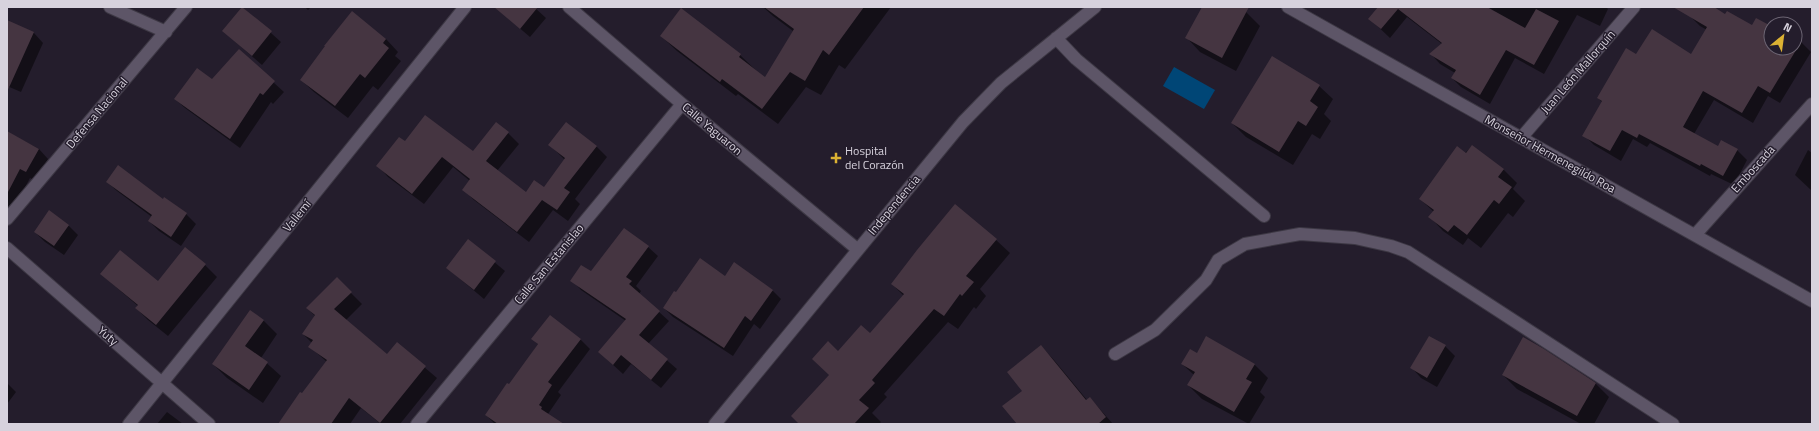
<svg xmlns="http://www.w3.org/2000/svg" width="1819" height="431" viewBox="0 0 1819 431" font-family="'Titillium Web',sans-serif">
  <rect width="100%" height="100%" fill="#241d2c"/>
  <!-- water -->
  <path fill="#004676" d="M1174,67L1215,90L1204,109L1163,86Z"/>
  <!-- shadow -->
  <path fill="#0007" d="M305,7H311L308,10Z
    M495,7H534L546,18L530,37Z
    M763,7H891L845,69L839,65L821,95L806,87L778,124L738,94L736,96L677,51L661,36L740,55L765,79L793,31L773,16Z
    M1203,7H1237L1246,12L1260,26L1236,71L1200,52L1187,38Z
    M1375,7H1606L1608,9L1600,26L1577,15L1544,74L1515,58L1490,104L1461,87L1452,78L1455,73L1440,64L1431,54L1442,44L1407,17L1390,38L1370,19L1378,9Z
    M1695,7H1712L1726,15L1753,26L1771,27V48H1795V39L1801,42L1811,52L1780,103L1768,96L1753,123L1714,100L1694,134L1718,148L1737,150L1747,160L1734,185L1711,174L1710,176L1650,143L1647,147L1633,139L1621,161L1594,145L1584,135L1602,102L1598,98L1637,55H1692L1707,30L1700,26L1690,16Z
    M243,8L281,42L262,65L223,31Z
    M7,21L34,33L43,43L21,92L7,86Z
    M386,39L398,52L395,56L401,61L378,90L373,86L348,118L314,92L301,80Z
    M239,51L284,92L273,104L271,102L240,148L185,108L175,99L212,81Z
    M1319,86L1333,99L1324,114L1331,121L1320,139L1312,134L1293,165L1246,137L1232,123Z
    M7,132L39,149L48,159L36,181L30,178L15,206L7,212Z
    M508,133L519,144L497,171L526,193L545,189L565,160L550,145L596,146L607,157L575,199L580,204L568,221L553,210L529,242L474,200L463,189L470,181L453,167L424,204L388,177L378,166L405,143L474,152Z
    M1472,146L1504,170L1517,183L1513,189L1525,201L1513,217L1508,213L1481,248L1468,238L1463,245L1443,231L1430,217L1434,212L1420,199Z
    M1808,150L1812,153V191L1795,175Z
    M107,182L164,200V199L186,214L196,224L181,246L159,231L149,221L152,217L117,191Z
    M69,226L78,235L64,255L45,242L35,232Z
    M996,240L1010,253L980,289L986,296L976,309L974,307L958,329L948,322L884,394L887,397L872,413L881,422L879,424H800L830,375L838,352L870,335L904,296L892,284Z
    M469,241L505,271L484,299L447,268Z
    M648,247L658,256L636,286L641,291L639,294L669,321L648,344L677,369L661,388L631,364L623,374L599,352L626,321L581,290L572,280Z
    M205,265L217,277L168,336L148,320L136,308L138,306L101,274L158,282Z
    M725,277L773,291L781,299L760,329L754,324L733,356L673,317L664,308L676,293Z
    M348,290L362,304L346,320L387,355L397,344L437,378L400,424H381L361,408L350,424H279L327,362L310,347L312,343L303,334L315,316L307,308Z
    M263,320L277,334L261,358L281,376L263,403L227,378L213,364Z
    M533,339H580L590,349L558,392L561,395L548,414L559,424H495L486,415L510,386L538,344Z
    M1041,346L1054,360L1087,400L1090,398L1113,424H1019L1023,391Z
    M1445,346L1455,356L1437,387L1421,378L1412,368Z
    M1197,354L1254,364L1268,378L1260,392L1265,397L1249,424L1202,399L1188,385L1194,375L1182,364Z
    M1503,375L1595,383L1609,397L1594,424H1581L1517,389Z
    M7,383L16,392L7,404Z
    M167,412L183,424H157Z"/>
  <!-- building -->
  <path fill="#453541" d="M242,7L272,31L252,56L222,31Z
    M494,7H538L520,29Z
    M764,7H864L829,55L823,50L805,81L790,72L762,109L722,79L720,82L660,36L681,8L741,54L739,57L765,77L794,29Z
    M1202,7H1249L1222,58L1185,38Z
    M1378,7H1487L1525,28L1536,9L1559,21L1534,65L1506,50L1480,95L1451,78L1456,70L1429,54L1442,43L1398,9L1381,29L1368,19Z
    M1673,7H1714L1725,14L1727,11L1752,25L1756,18L1771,26V48H1795V38L1801,42L1770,93L1758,86L1742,113L1703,91L1683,127L1718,146L1721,140L1738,149L1723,176L1701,164L1700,166L1639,134L1637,138L1622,130L1610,151L1582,136L1602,101L1597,98L1626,48L1636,54L1652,29L1691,54L1707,27Z
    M352,11L386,39L383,43L389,48L365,78L360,74L335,106L300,80L325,46H324Z
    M7,20L34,32L7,92Z
    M239,49L275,81L263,95L260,93L230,139L174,99L197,68L212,79Z
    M1272,56L1320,85L1310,101L1318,107L1306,126L1298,121L1279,152L1231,123Z
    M425,115L473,151L496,122L509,132L486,161L526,192L534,180L544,187L565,158L548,145L566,122L597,146L564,188L570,192L557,210L542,200L517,232L462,190L470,179L442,157L412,194L376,166L399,137L405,141Z
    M7,131L39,149L26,172L20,169L7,194Z
    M1472,145L1504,169L1498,177L1512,187L1499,204L1494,200L1467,235L1454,225L1448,232L1428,217L1434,210L1419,199L1457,146L1466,153Z
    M118,165L163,199L164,197L187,213L171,237L148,221L152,215L106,182Z
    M955,204L997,239L966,276L974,282L962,296L960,294L944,316L934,309L872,380L875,383L859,400L869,408L854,424H799L791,416L829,375L812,359L828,341L838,351L861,325L870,333L904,294L891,284L917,250Z
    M49,210L69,225L54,246L34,232Z
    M624,228L649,246L626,277L632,281L629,284L660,311L639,335L668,359L651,380L621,355L613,365L598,352L626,319L570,281L581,265L591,271Z
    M468,239L496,261L474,290L446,268Z
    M185,247L206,264L156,325L135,308L138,305L100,274L120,250L158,281Z
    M700,258L725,276L734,262L773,290L751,321L745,316L724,348L663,308L674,291L676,292Z
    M337,277L352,292L334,309L387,354L397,342L426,366L380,423L349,398L331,424H278L300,392L302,393L327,360L308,347L313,340L302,334L315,315L306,308Z
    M250,310L264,320L245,346L268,362L249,390L212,364Z
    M550,315L581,339L548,382L552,385L539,405L542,407L541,409L564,424H498L485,415L507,383L509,384L538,344L531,339Z
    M1206,336L1255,364L1246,379L1252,382L1234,412L1187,385L1195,372L1181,364L1190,349L1197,353Z
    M1429,336L1446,345L1427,378L1410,368Z
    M1523,337L1544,349L1596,383L1577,416L1502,375Z
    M1041,345L1086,400L1090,397L1106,417L1098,424H1017L1002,406L1022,391L1007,372Z"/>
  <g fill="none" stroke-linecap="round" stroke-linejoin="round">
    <!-- minor casing -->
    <g stroke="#3d3844" stroke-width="14">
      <path id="minor" d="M110,7L166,32
        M569,7L682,104L857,249
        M1288,7L1812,301
        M1056,38L1076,59L1264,216
        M1521,138L1634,7
        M7,219L186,7
        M1695,235L1812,104
        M7,248L209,424
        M1115,354L1155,330L1206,280L1218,260L1245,244L1300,234L1355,238L1391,246L1408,252L1673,424
        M129,424L465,7
        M417,424L682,104
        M715,424L963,122L1001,83L1095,7"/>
    </g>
    <!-- minor -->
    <use href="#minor" stroke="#5d5567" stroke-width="12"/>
  </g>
  <!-- markers -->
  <path fill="#dcb233" stroke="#241d2c" stroke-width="1.5" d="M834 152h4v4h4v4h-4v4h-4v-4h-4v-4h4z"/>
  <g text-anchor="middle" stroke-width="3" stroke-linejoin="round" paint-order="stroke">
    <!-- street labels -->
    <g font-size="12" fill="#d7d2dd" stroke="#241d2c">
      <text transform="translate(1578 72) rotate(-49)" y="4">Juan León Mallorquín</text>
      <text transform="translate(97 113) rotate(-50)" y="4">Defensa Nacional</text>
      <text transform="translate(712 129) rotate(40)" y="4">Calle Yaguaron</text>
      <text transform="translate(1550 154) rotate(29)" y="4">Monseñor Hermenegildo Roa</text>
      <text transform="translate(1753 169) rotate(-48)" y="4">Emboscada</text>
      <text transform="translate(894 205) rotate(-50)" y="4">Independencia</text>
      <text transform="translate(297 216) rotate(-51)" y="4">Vallemí</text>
      <text transform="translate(549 264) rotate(-50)" y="4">Calle San Estanislao</text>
      <text transform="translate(108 336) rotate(41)" y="4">Yuty</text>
    </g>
    <!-- poi labels -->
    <g font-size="12" fill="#d7d2dd" stroke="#241d2c" text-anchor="start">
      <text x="845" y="155">Hospital<tspan x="845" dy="14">del Corazón</tspan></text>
    </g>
  </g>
  <!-- border -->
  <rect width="1819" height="431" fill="none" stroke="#d7d2dd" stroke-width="16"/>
  <!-- north arrow -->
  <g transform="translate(1783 36) rotate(29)"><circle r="19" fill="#241d2c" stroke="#6c6573"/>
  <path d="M0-3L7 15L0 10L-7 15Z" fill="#dcb233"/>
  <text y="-6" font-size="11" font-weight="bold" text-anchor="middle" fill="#d7d2dd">N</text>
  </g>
</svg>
